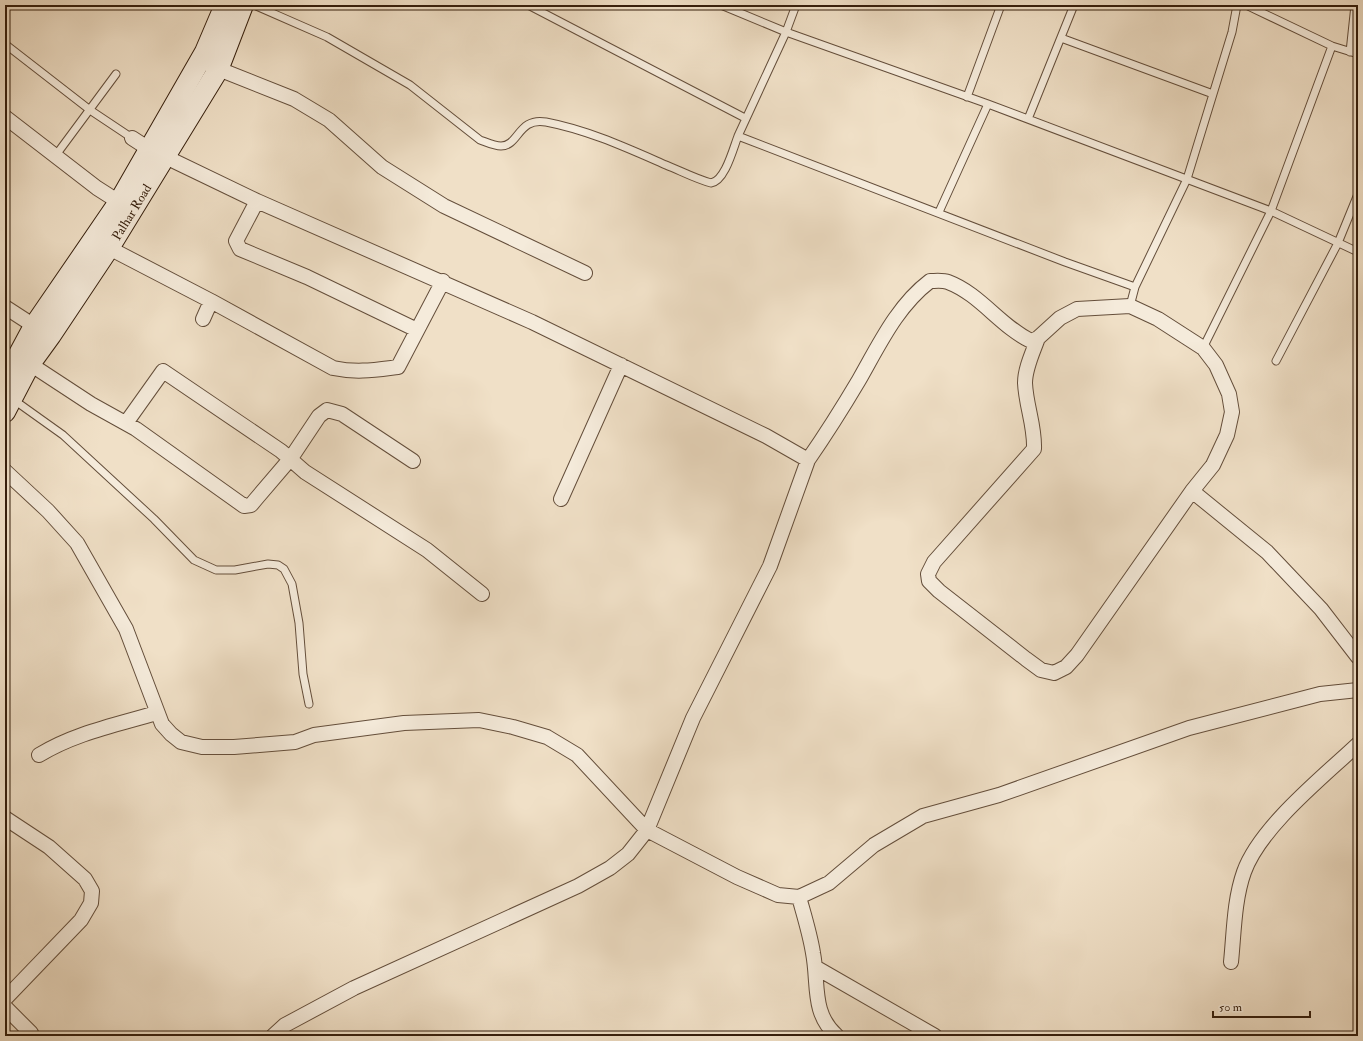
<svg xmlns="http://www.w3.org/2000/svg" width="1363" height="1041" viewBox="0 0 1363 1041" font-family="'IM FELL Double Pica',serif">
  <rect width="100%" height="100%" fill="#f0e0c7"/>
  <filter id="stains"><feTurbulence type="fractalNoise" baseFrequency=".005" numOctaves="4"/><feColorMatrix values="0 0 0 0 .2 0 0 0 0 .09 0 0 0 0 .02 0 0 0 .5 -.17"/></filter>
  <radialGradient id="worn" r=".72"><stop offset=".6" stop-color="#630" stop-opacity="0"/><stop offset="1" stop-color="#630" stop-opacity=".3"/></radialGradient>
  <g fill="none" stroke-linecap="round" stroke-linejoin="round">
    <!-- service casing -->
    <g stroke="#644e3b" stroke-width="9">
      <path id="service" d="M254,5L327,37L410,85L480,140C486,142 494,146 501,146C519,146 518,117 546,122C588,130 627,148 666,165C681,171 696,179 711,183C725,181 733,149 738,136
        M528,5L745,118
        M721,5L786,32L988,104L1271,211L1358,252
        M796,5L786,32L738,136L1065,262L1135,287
        M1246,5L1332,46L1358,54
        M1061,38L1213,94
        M5,44L90,110L132,138
        M1350,52L1355,5
        M967,97L1001,5
        M1028,119L1074,5
        M56,155L116,74
        M939,212L988,104
        M1130,306L1135,287L1187,179L1232,32L1237,5
        M1203,348L1271,211L1332,46
        M1276,361L1338,243L1358,194
        M14,400L63,435L154,519L194,560L216,570H235L268,564L278,565L284,569L292,584L299,623L303,674L309,704"/>
    </g>
    <!-- minor casing -->
    <g stroke="#644e3b" stroke-width="16">
      <path id="minor" d="M211,66L294,99L329,120L382,167L444,206L585,273
        M5,117L97,188L119,202
        M132,138L149,149L257,201L532,322L766,436L808,460L770,566L693,718L647,830L628,854L610,868L578,886L354,988L285,1025L273,1036
        M257,201L236,241L240,249L307,277L417,330
        M109,248L211,301L333,368C357,373 374,370 398,367L443,281
        M5,307L42,331
        M203,319L211,301
        M30,364L91,404L136,429L244,506L251,505L256,499L291,458L319,416L327,410L342,414L413,461
        M126,423L163,371L281,451L305,472L427,550L482,594
        M808,460C826,434 843,407 859,380C879,345 897,306 930,281C935,281 943,280 948,282C980,294 1000,326 1031,341L1038,338L1060,318L1077,309L1130,306L1158,319L1203,348L1216,365L1229,394L1232,412L1227,435L1213,465L1192,491L1077,655L1066,667L1054,673L1041,670L1026,659L939,591L929,581L928,574L934,562L1034,449C1035,426 1026,406 1025,383C1025,368 1033,352 1038,338
        M5,471L48,511L77,543L126,629L162,724L171,734L181,742L202,747H234L295,742L314,735L404,723L479,720L513,727L547,737L577,755L647,830L737,877L778,895L799,897L829,883L874,845L923,816L999,795L1189,728L1320,694L1358,690
        M1192,491L1267,552L1321,609L1358,657
        M561,499L621,365
        M39,755C75,733 116,725 156,713
        M5,818L49,847L85,879L92,891L91,903L81,920L5,999
        M799,897C804,915 810,934 813,953C819,984 811,1013 837,1036
        M1231,962C1234,933 1234,900 1244,872C1260,827 1323,777 1358,744
        M815,967L935,1036
        M5,1007L31,1033"/>
    </g>
    <!-- secondary casing -->
    <g stroke="#351e0c" stroke-width="22">
      <g id="secondary">
        <path d="M5,380L34,326L119,202L205,52L225,5"/>
        <path id="s1" d="M5,412L30,364L51,335L109,248L218,70L243,5"/>
      </g>
    </g>
    <!-- service -->
    <use href="#service" stroke="#f5ebdb" stroke-width="7"/>
    <!-- minor -->
    <use href="#minor" stroke="#f5ebdb" stroke-width="14"/>
    <!-- secondary -->
    <use href="#secondary" stroke="#f5ebdb" stroke-width="20"/>
  </g>
  <g text-anchor="middle" stroke-width="3" stroke-linejoin="round" paint-order="stroke">
    <!-- street labels -->
    <g font-size="13" fill="#351e0c" stroke="#f5ebdb">
      <text dy="5" stroke="none"><textPath href="#s1" startOffset="237">Palhar Road</textPath></text>
    </g>
  </g>
  <!-- margin -->
  <rect width="1363" height="1041" fill="none" stroke="#f0e0c7" stroke-width="20"/>
  <rect x="6" y="6" width="1351" height="1029" fill="none" stroke="#351e0c" stroke-width="2"/>
  <rect x="10" y="10" width="1343" height="1021" fill="none" stroke="#351e0c"/>
  <!-- scale -->
  <path d="M1213 1011v6h97v-6" fill="none" stroke="#351e0c" stroke-width="2"/>
  <text x="1219" y="1011" font-size="12" fill="#351e0c" stroke="#f5ebdb" stroke-width="3" paint-order="stroke">50 m</text>
  <rect width="100%" height="100%" filter="url(#stains)"/>
  <rect width="100%" height="100%" fill="url(#worn)"/>
</svg>
